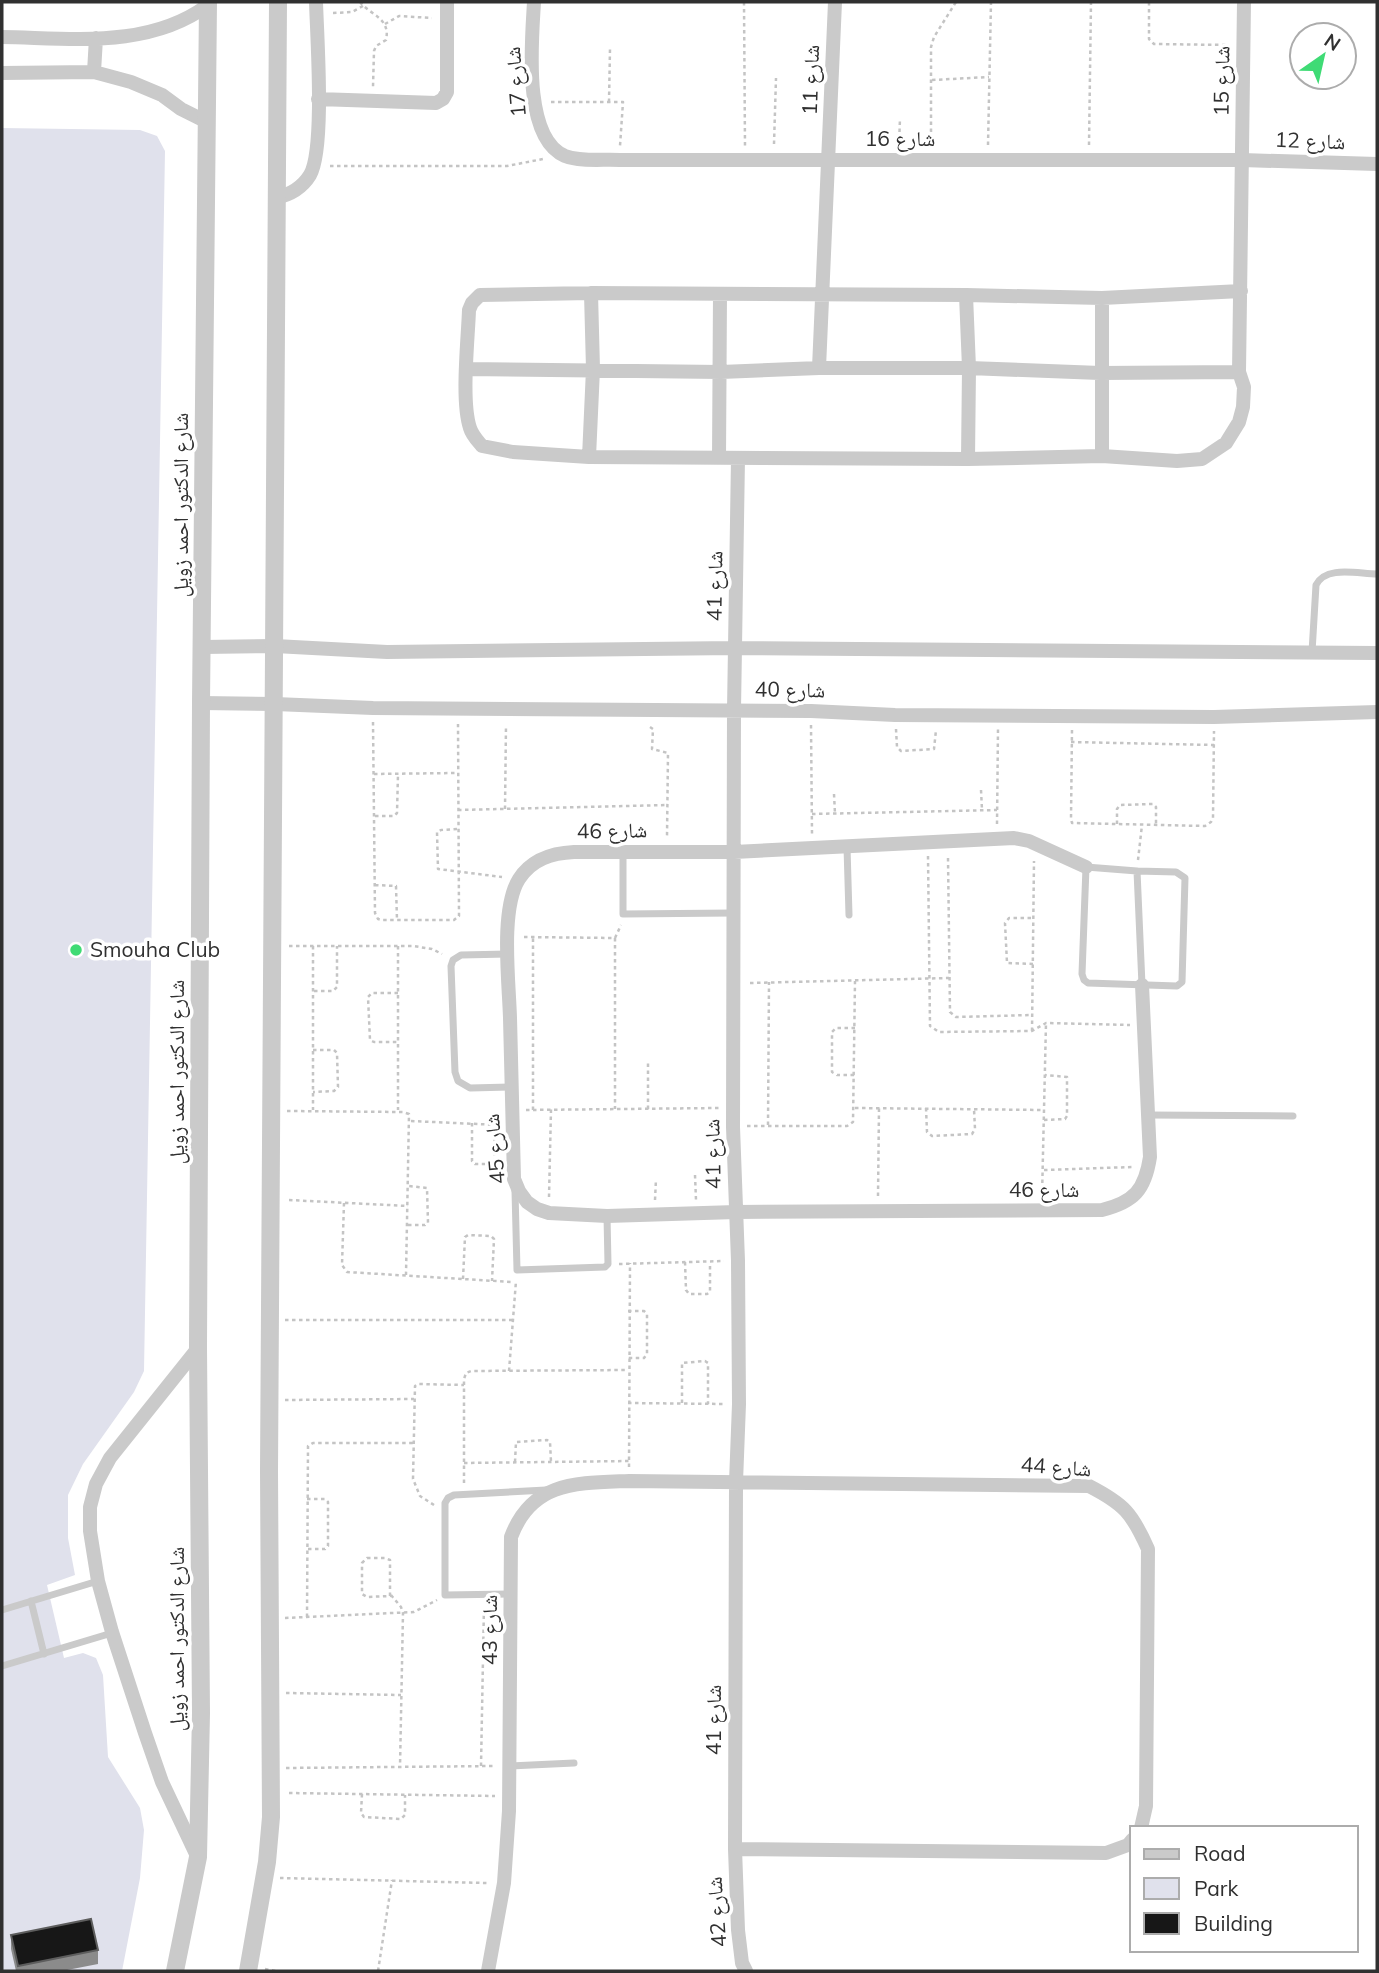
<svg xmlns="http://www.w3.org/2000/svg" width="1379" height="1973" viewBox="0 0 1379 1973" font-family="Mulish,'Noto Naskh Arabic',sans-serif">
  <rect width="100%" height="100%" fill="#fff"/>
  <!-- green -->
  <path fill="#e0e1ec" d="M2,128L140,130L157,136L165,151L144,1371L134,1392L83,1464L68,1495V1538L75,1575L47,1585L64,1658L83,1653L96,1658L103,1675L108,1757L140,1808L144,1830L140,1878L122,1971H2Z"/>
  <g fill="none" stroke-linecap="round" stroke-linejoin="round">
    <!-- path -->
    <path stroke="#c4c4c4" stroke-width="2.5" stroke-dasharray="3.5 3.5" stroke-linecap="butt" d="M360,2C370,15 391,18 386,40L376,46L374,51L373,87
      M744,2L745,146
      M1149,2V39L1154,44L1228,45
      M333,13L352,12L363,6
      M385,24L399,16L432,18
      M932,80L989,77
      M551,102H623L620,146
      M609,102L610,49
      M774,144L776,78
      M988,145L991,2
      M1089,145L1091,2
      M899,146L900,118
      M931,146V47L934,37L956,2
      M330,166H507L543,159
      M373,722L375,913L378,919L382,920H454L459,916L458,724
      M811,725L812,834
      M650,727L653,729L652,749L668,753L667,837
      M896,729L897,747L901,751L934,749L936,730
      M1072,730L1071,819L1072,823L1205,826L1211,822L1213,818L1214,731
      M1071,742L1214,745
      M374,774L457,773
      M981,790L982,810
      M834,794L835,814
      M505,809L506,725
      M458,810L668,805
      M812,814L997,810
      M375,816H394L397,813L398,774
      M997,824L998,729
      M1117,824V809L1120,805L1153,804L1156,807V825
      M457,829L441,830L437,832L438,869L502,877
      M928,856L930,1026L939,1032L1032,1031L1046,1023L1130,1025
      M948,858L950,1012L956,1017L1032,1015
      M1138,860L1142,825
      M375,885L396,886L397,920
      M524,937L615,938V1109
      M615,938L621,925
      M289,946H413L432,949L442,954
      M313,946V1110
      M398,946V1110
      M1033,964L1007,963L1005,923L1009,918H1033
      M750,983L949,978
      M314,991H333L337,987V946
      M398,993H372L368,997L370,1040L374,1042H398
      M1032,1031L1034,861
      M313,1050H334L337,1053L338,1087L334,1091L313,1092
      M854,1075H837L832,1072V1032L836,1028H855
      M855,1108L1044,1110
      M926,1108L927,1132L932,1136L972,1134L975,1129L974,1109
      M648,1109V1062
      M526,1110L719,1108
      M533,1110V938
      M287,1111L403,1112L409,1114L406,1275
      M1044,1120L1065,1119L1067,1116V1077L1045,1075
      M411,1121L499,1125
      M472,1123V1161L475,1164H494L495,1125
      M768,1125L769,982
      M747,1126H847L853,1122L855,981
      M1044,1170L1132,1167
      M695,1175L696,1200
      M878,1196L879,1108
      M549,1197L551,1109
      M1042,1197L1046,1023
      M289,1200L408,1206
      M655,1200L656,1179
      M344,1203L342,1265L347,1272L512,1282
      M408,1225H425L428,1223L427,1188L409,1186
      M685,1262L686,1290L689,1294H707L710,1292V1263
      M619,1264L724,1261
      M463,1279L465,1237L468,1235L491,1236L494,1239L492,1281
      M628,1311H644L647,1314V1354L644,1358H628
      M285,1320H513
      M509,1371L516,1281
      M285,1400L414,1399
      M628,1403L725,1404
      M682,1403V1363L705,1361L708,1363V1404
      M515,1462L516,1442L547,1440L550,1442L551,1462
      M464,1463L629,1461
      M629,1467L630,1263
      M464,1483V1379L466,1373L471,1371L628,1370
      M307,1499H325L328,1502V1546L325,1549H308
      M434,1505L420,1496L413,1479L415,1386L418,1384L464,1385
      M367,1558H385L390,1560V1596L367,1597L362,1594V1563Z
      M391,1595L401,1607L403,1613L400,1767
      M307,1617L308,1446L313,1443H414
      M285,1618L414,1612L437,1600
      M286,1693L401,1695
      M481,1766L484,1605
      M286,1768L493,1766
      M289,1793L495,1796
      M362,1794L361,1813L364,1817L401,1819L405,1815V1795
      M280,1878L487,1883
      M265,1969L276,1971
      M378,1971L392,1880"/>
    <!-- service -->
    <path stroke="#cacaca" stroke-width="7" d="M1312,652L1316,585C1326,565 1358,574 1377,574
      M847,847L849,915
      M623,852V914L733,913
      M1137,871L1176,872L1185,878L1182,982L1177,986L1088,983L1084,980L1082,974L1086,867L1137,871L1142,985
      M508,954L461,955L453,960L451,966L455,1072L458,1081L470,1088L511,1087
      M1148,1115L1293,1116
      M515,1191L517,1270L605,1267L608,1264L607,1216
      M510,1594L445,1595V1503L448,1498L454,1495L546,1490
      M31,1601L44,1654
      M2,1610L98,1581
      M2,1666L112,1633
      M510,1766L574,1763"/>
    <!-- minor -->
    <path stroke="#cacaca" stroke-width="14" d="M534,2C532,39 522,138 565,156C581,162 603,159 620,160H1242L1377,164
      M2,37C72,38 149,49 208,5
      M94,72L96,38
      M2,73L94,72L131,82L162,95L181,109L207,122
      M318,99L436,103L443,99L447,92V2
      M275,198C290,195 302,188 310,175C325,149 317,37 316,2
      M1241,291L1102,298L966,295L591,293L480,295L472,303L469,310C468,340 461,401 470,428C472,435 477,440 482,446L513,452L589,457L968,459L1102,456L1177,461L1202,459L1226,443L1239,422L1243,407L1244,387L1239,372L1244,2
      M966,295L969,368L968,459
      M1102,298V456
      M819,368L835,2
      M466,369L721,372L819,368H969L1100,373L1239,372
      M589,457L593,369L591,293
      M719,458L720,294
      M738,458L734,710L733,1127L738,1261L739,1404L736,1482L735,1849L738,1930L742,1963L746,1971
      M203,647L275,646L387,652L735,648L1377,653
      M201,703L275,704L373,708L811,711L895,715L1214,717L1377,712
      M1086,867L1029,841L1014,838L734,852H574C552,853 532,859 519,879C500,909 509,982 510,1018C511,1072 513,1125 514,1179L519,1191L527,1202L537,1209L549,1213L607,1216L736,1212L1102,1210C1134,1202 1145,1190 1150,1157L1142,985
      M735,1849L1106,1853L1128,1845L1132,1840
      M197,1856L162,1782L145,1733L112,1632L98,1581L90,1531V1507L96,1484L110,1458L198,1348
      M488,1971L504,1883L509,1811L511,1537C532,1481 577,1483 629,1481L1089,1486C1124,1504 1132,1513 1148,1549L1146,1806L1141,1828"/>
    <!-- tertiary -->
    <path stroke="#cacaca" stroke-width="18" d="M175,1971L198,1857L201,1713L198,1348L201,703L208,2
      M248,1971L267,1862L271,1817L269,1471L278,2"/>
  </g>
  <!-- wall -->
  <path fill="#8b8b8b" d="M11,1935L98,1950V1964L62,1971H16L11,1949Z"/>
  <!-- building -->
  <path fill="#171717" stroke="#5d5d5d" stroke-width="2" d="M91,1919L98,1950L18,1966L11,1935Z"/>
  <!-- markers -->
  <circle fill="#3fdb75" stroke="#fff" stroke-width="2.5" cx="76" cy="950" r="7"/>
  <g text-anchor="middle" stroke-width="7" stroke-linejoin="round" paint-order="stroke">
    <!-- street labels -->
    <g font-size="21" fill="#303030" stroke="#fff">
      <text transform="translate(811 80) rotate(-88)" y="7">شارع 11</text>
      <text transform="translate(1222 81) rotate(-89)" y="7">شارع 15</text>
      <text transform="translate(516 82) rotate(-95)" y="7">شارع 17</text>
      <text x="900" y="146">شارع 16</text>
      <text transform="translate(1310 141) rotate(2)" y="7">شارع 12</text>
      <text transform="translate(181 505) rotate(-90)" y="7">شارع الدكتور احمد زويل</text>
      <text transform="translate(715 586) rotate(-89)" y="7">شارع 41</text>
      <text transform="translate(790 690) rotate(1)" y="7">شارع 40</text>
      <text transform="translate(612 831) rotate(-1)" y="7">شارع 46</text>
      <text transform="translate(177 1072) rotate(-90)" y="7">شارع الدكتور احمد زويل</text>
      <text transform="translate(495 1149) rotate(-95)" y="7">شارع 45</text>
      <text transform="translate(713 1154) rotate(-91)" y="7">شارع 41</text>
      <text x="1044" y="1197">شارع 46</text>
      <text transform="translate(1056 1467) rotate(4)" y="7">شارع 44</text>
      <text transform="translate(490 1630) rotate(-90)" y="7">شارع 43</text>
      <text transform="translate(177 1639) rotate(-90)" y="7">شارع الدكتور احمد زويل</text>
      <text transform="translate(714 1720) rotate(-90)" y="7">شارع 41</text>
      <text transform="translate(717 1912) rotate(-94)" y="7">شارع 42</text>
    </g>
    <!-- poi labels -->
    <g font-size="21" fill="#303030" stroke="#fff" text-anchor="start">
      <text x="90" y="957">Smouha Club</text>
    </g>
  </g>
  <!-- border -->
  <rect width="1379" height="1973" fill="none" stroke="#303030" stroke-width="7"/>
  <!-- legend -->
  <rect x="1130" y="1826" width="228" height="126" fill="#ffffff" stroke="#acacac" stroke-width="2"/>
  <rect x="1144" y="1849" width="35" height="10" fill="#cacaca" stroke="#acacac" stroke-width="2"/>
  <text x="1194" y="1861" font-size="21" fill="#303030">Road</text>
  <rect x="1144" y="1878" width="35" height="21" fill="#e0e1ec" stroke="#acacac" stroke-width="2"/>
  <text x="1194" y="1896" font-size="21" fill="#303030">Park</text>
  <rect x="1144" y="1913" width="35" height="21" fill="#171717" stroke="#acacac" stroke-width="2"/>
  <text x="1194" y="1931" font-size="21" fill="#303030">Building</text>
  <!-- north arrow -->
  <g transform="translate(1323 56) rotate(34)"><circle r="33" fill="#ffffff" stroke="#acacac" stroke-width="2"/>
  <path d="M0-5L12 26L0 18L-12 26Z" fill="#3fdb75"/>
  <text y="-10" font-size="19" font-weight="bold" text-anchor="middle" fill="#303030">N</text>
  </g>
</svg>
